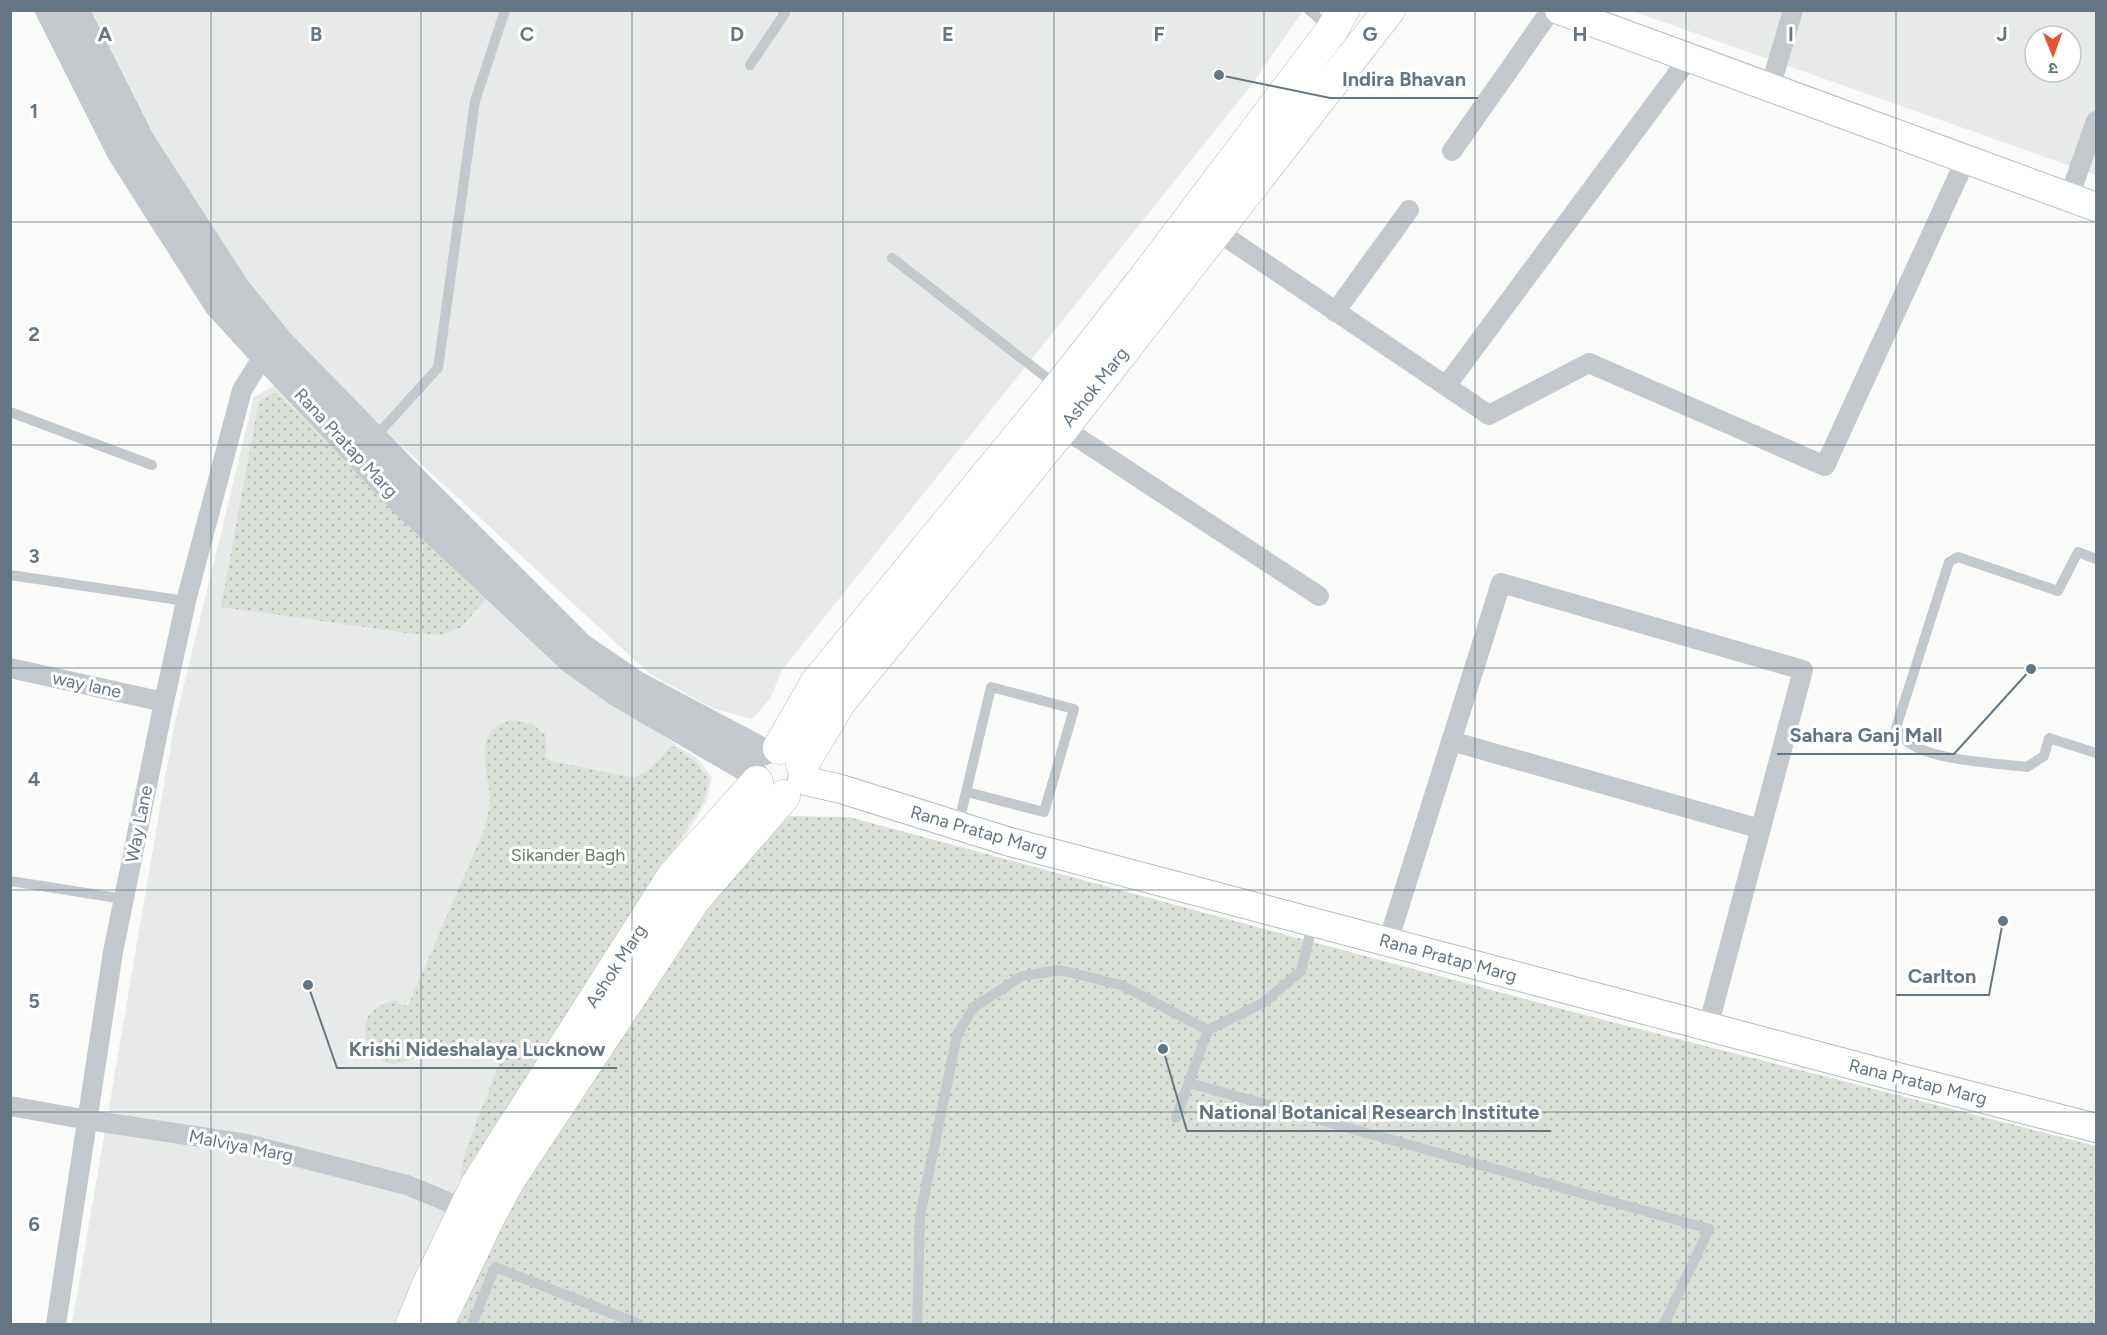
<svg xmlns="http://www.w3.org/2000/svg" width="2107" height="1335" viewBox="0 0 2107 1335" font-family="Figtree,'Noto Sans Devanagari',sans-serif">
  <defs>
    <pattern id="park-dots" width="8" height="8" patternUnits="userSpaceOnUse" patternTransform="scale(1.5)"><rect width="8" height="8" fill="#dadfd7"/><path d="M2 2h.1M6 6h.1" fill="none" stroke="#b4b9b4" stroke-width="1.8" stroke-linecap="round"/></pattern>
  </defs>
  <rect width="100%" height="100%" fill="#fafaf8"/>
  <!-- built -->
  <path fill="#e8e9e9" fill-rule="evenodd" d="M91,11H1303L1250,87L782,670L770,699L752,719L712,708L650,674L394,439L277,323L169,177Z
    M1632,11H2096V175ZM2035,36H2071V72H2035Z
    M275,385L560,668L698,759L712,777L707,801L467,1186L405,1324H72L174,726L254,397Z"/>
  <!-- park -->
  <path fill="url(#park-dots)" d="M276,392L485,599L462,627L443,635L414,634L221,607L259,401Z
    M511,720L532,724L545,735L546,750L545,756L551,761L634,778L649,770L672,745L696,762L709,780L703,802L464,1185L460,1173L466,1149L503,1054L470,1037L458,1058L424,1044L421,1056C409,1058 398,1068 385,1062C369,1055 361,1033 368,1017C374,1007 385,1003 395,1000L403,1005L408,1006L485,828C487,818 491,806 490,795C487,765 472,732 511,720Z
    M783,816L849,817L1573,1012L2096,1146V1324H453L485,1249L716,882Z"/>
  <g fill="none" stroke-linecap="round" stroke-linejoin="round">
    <!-- secondary casing -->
    <g stroke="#b3babf" stroke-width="30">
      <path id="secondary" d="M1559,10L2096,207
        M802,780L841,789L1010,842L1894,1076L2096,1128"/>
    </g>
    <!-- primary casing -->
    <g stroke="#b5babe" stroke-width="33">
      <path id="primary" d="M779,748L816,683L1059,387L1146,276L1332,30L1343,10
        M802,765L840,702L1063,428L1389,10
        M412,1324L427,1287L477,1184L673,876L757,782
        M438,1324L488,1219L509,1180L695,899L784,796"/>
    </g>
    <!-- service -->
    <path stroke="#c3c8cc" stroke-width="10" d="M1309,10L1332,30L1359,47
      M750,65L785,13L782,10
      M892,258L1056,385
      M10,412L152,465
      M375,437L438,368L475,101L505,10
      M2096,559L2078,552L2058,591L1958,557L1949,562L1896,728C1900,732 1904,739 1908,742C1933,761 1995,763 2027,767L2044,756L2049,738L2096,753
      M10,575L186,601
      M958,826L991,687L1074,709L1044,812L967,792
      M10,881L124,899
      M1189,1083L1709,1229L1664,1324
      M1176,1118L1208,1030L1263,1003L1301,971L1313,922
      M472,1324L495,1267L639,1324
      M917,1324L920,1216L957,1035L974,1007L1022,976L1060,970L1121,985L1208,1030"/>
    <!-- minor -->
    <path stroke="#c3c8cc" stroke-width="20" d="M1770,88L1793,10
      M1452,151L1551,10
      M2069,197L2096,121
      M1217,231L1489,415L1589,363L1825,466L1966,159
      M1335,312L1409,210
      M1446,386L1689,58
      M1063,428L1319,596
      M10,668L164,702
      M1451,741L1761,829
      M1388,942L1501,583L1803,670L1708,1027
      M10,1106L88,1120L247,1144L407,1185L465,1209
      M56,1324L113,952L164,702L186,601L242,390L264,355L273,347"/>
    <!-- tertiary -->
    <path stroke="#c3c8cc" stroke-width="26" d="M48,10L120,153L217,305L259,351L404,504L570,660L616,693L755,774
      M76,10L142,141L237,288L279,340L420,485L581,646L635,683L765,752"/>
    <!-- secondary -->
    <use href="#secondary" stroke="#fff" stroke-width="28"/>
    <!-- primary -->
    <use href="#primary" stroke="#fff" stroke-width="32"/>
  </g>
  <!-- grid -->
  <path fill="none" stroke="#657683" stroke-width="1.5" stroke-opacity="0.55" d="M211,10V1324M421,10V1324M632,10V1324M843,10V1324M1054,10V1324M1264,10V1324M1475,10V1324M1686,10V1324M1896,10V1324M10,222H2096M10,445H2096M10,668H2096M10,890H2096M10,1112H2096"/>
  <g text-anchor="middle" stroke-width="6" stroke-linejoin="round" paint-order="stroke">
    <!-- street labels -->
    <g font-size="18" fill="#657683" stroke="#fff">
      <text transform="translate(1095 387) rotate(-52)" y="6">Ashok Marg</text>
      <text transform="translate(346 443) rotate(47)" y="6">Rana Pratap Marg</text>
      <text transform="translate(87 685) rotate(12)" y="6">way lane</text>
      <text transform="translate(139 824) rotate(-79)" y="6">Way Lane</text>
      <text transform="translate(979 831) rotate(16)" y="6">Rana Pratap Marg</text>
      <text transform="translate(1448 958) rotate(15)" y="6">Rana Pratap Marg</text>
      <text transform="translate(616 966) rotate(-57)" y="6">Ashok Marg</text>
      <text transform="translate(1918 1082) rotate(14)" y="6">Rana Pratap Marg</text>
      <text transform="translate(241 1146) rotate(11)" y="6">Malviya Marg</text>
    </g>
    <!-- park labels -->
    <g font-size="18" fill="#687a64" stroke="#fff">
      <text x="568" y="861">Sikander Bagh</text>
    </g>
  </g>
  <g font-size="20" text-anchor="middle" font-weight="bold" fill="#657683" stroke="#fff" stroke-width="6" stroke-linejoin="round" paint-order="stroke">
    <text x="105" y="41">A</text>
    <text x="316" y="41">B</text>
    <text x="527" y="41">C</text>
    <text x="737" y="41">D</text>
    <text x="948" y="41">E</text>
    <text x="1159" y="41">F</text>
    <text x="1370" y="41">G</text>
    <text x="1580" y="41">H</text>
    <text x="1791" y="41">I</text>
    <text x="2002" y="41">J</text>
    <text x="34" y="118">1</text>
    <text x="34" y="341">2</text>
    <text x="34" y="563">3</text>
    <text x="34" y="786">4</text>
    <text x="34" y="1008">5</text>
    <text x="34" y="1231">6</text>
  </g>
  <!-- callouts -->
  <path fill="none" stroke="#657683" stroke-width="2" d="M1219 75L1330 98H1478M2031 669L1954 754H1777M2003 921L1989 995H1896M308 985L337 1068H617M1163 1049L1187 1131H1551"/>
  <g fill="#657683" stroke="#fff" stroke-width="2">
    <circle cx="1219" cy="75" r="6"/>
    <circle cx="2031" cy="669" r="6"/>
    <circle cx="2003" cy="921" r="6"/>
    <circle cx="308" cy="985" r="6"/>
    <circle cx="1163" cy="1049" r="6"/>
  </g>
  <g font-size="20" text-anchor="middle" font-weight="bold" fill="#657683" stroke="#fff" stroke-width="6" stroke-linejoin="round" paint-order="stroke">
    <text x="1404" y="86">Indira Bhavan</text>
    <text x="1866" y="742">Sahara Ganj Mall</text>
    <text x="1942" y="983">Carlton</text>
    <text x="477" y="1056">Krishi Nideshalaya Lucknow</text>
    <text x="1369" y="1119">National Botanical Research Institute</text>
  </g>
  <!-- border -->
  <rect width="2107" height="1335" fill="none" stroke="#657683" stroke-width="24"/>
  <!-- north arrow -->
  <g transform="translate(2053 54) rotate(179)"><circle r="28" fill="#ffffff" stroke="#c1c8cd" stroke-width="1.5"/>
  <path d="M0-4.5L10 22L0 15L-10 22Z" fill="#e4572e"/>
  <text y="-9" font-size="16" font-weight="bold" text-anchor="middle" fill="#657683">उ</text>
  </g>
</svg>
